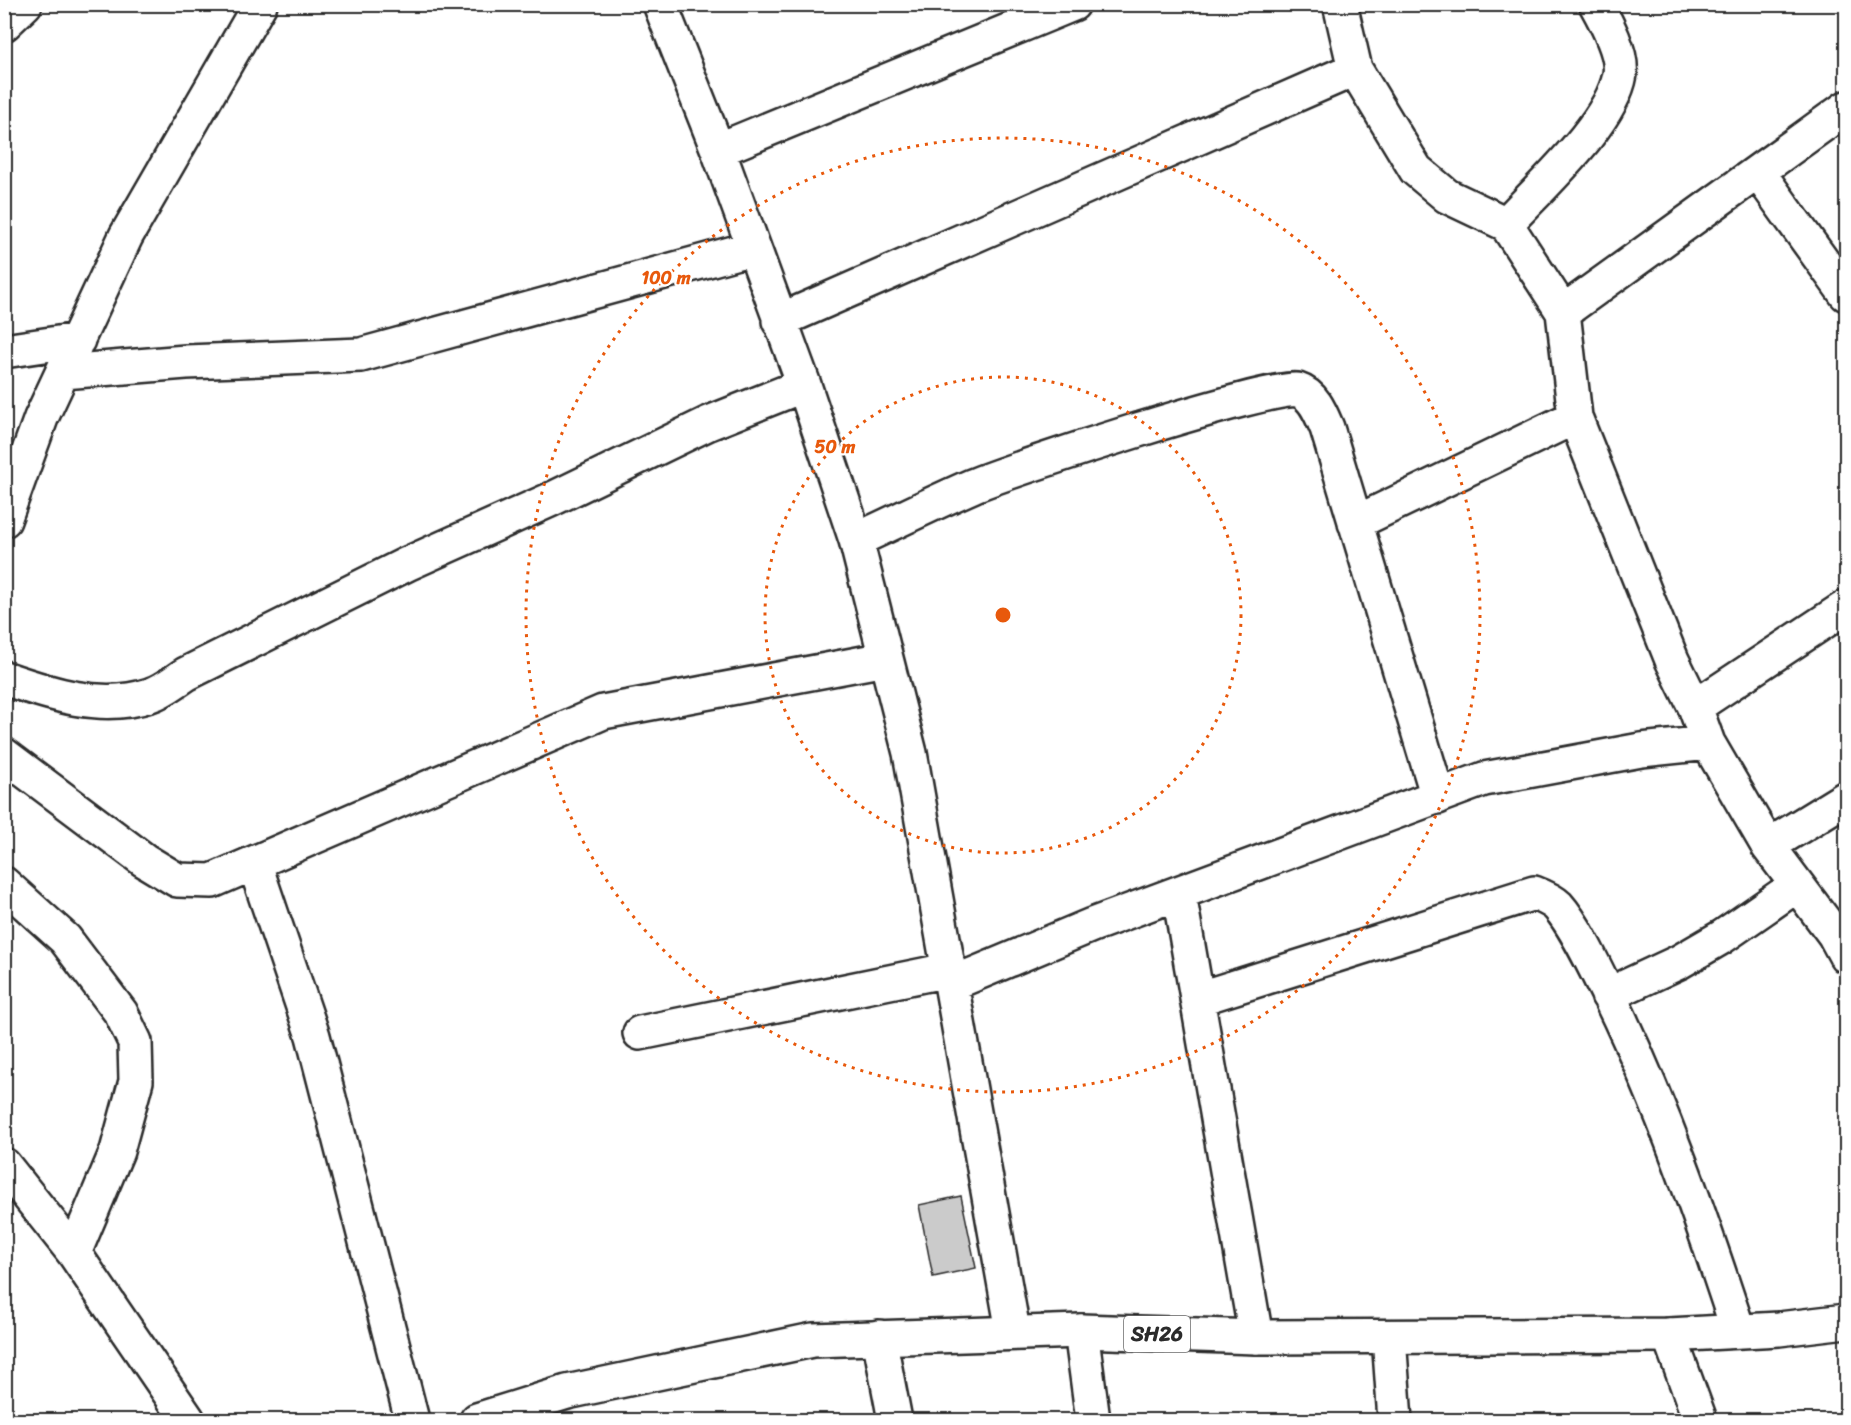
<svg xmlns="http://www.w3.org/2000/svg" width="1851" height="1425" viewBox="0 0 1851 1425" font-family="Sriracha,sans-serif">
  <rect width="100%" height="100%" fill="#fff"/>
  <filter id="ink" filterUnits="userSpaceOnUse"><feTurbulence type="fractalNoise" baseFrequency=".0167" numOctaves="2"/><feDisplacementMap in="SourceGraphic" scale="12" xChannelSelector="R" yChannelSelector="G"/><feConvolveMatrix kernelMatrix="1 2 1 2 8 2 1 2 1" color-interpolation-filters="sRGB"/></filter>
  <g filter="url(#ink)">
    <!-- building -->
    <path fill="#cbcbcb" stroke="#2b2b2b" stroke-width="1.5" d="M961,1196L976,1268L933,1277L919,1205Z"/>
    <g fill="none" stroke-linecap="round" stroke-linejoin="round">
      <!-- minor casing -->
      <g stroke="#2b2b2b" stroke-width="38">
        <path id="minor" d="M660,4L718,150L804,385L856,540L910,753L1013,1331
          M1340,4L1355,69L1416,170L1447,196L1506,224L1563,312L1575,417L1672,660L1695,707L1708,743L1768,846L1834,934L1846,956
          M4,24L25,4
          M718,150L1073,4
          M1758,172L1846,294
          M1506,224C1540,187 1612,123 1620,74C1623,54 1606,22 1596,4
          M1563,312L1846,108
          M779,321L1355,69
          M4,351L78,340
          M63,372L186,362L361,355L752,248
          M4,520L41,418L126,236L260,4
          M1355,523L1575,417
          M856,540C895,522 933,503 972,486C1009,470 1274,383 1298,390C1314,395 1321,414 1327,428L1438,797
          M4,678C50,694 102,711 150,695C163,691 175,681 186,674L407,564L550,500L709,423L804,385
          M1695,707L1846,607
          M4,755L144,860L177,880L212,881L603,712L885,659
          M1768,846L1846,798
          M255,865L313,1036L412,1420
          M4,884L65,939L121,1013L135,1042L136,1081L117,1151L74,1253
          M1179,894L1256,1337
          M951,984L1092,925L1484,779L1641,750L1708,743
          M1608,995L1679,962L1722,937L1797,885
          M1197,999L1534,893C1542,896 1552,900 1558,906C1576,926 1597,972 1610,998C1662,1105 1701,1217 1738,1330
          M640,1033L948,970
          M4,1165L74,1253L188,1420
          M1081,1331L1093,1420
          M1669,1335L1700,1420
          M879,1337L895,1420
          M1389,1337L1395,1420"/>
      </g>
      <!-- major casing -->
      <g stroke="#2b2b2b" stroke-width="38">
        <path id="major" d="M477,1420L567,1392L813,1340L1081,1331L1256,1337L1669,1335L1779,1329L1846,1321"/>
      </g>
      <!-- minor -->
      <use href="#minor" stroke="#fff" stroke-width="33"/>
      <!-- major -->
      <use href="#major" stroke="#fff" stroke-width="33"/>
    </g>
  </g>
  <!-- distance rings -->
  <g fill="none" stroke="#e8590c" stroke-width="3" stroke-dasharray="3 6">
    <circle cx="1003" cy="615" r="238"/>
    <circle cx="1003" cy="615" r="477"/>
  </g>
  <g text-anchor="middle" stroke-width="4.5" stroke-linejoin="round" paint-order="stroke">
    <!-- shield labels -->
    <rect fill="#fff" stroke="#6b6b6b" stroke-width="1.5" x="1124" y="1316" width="66" height="36" rx="4.5"/>
    <g font-size="21" font-weight="bold" fill="#2b2b2b">
      <text x="1157" y="1341">SH26</text>
    </g>
  </g>
  <circle cx="1003" cy="615" r="9" fill="#e8590c" stroke="#fff" stroke-width="3"/>
  <g font-size="18" text-anchor="middle" font-weight="bold" fill="#e8590c" stroke="#fff" stroke-width="4.5" stroke-linejoin="round" paint-order="stroke">
    <text x="666" y="284">100 m</text>
    <text x="835" y="453">50 m</text>
  </g>
  <!-- margin -->
  <rect width="1851" height="1425" fill="none" stroke="#fff" stroke-width="24"/>
  <rect x="12" y="12" width="1827" height="1401" fill="none" stroke="#2b2b2b" stroke-width="2" filter="url(#ink)"/>
</svg>
